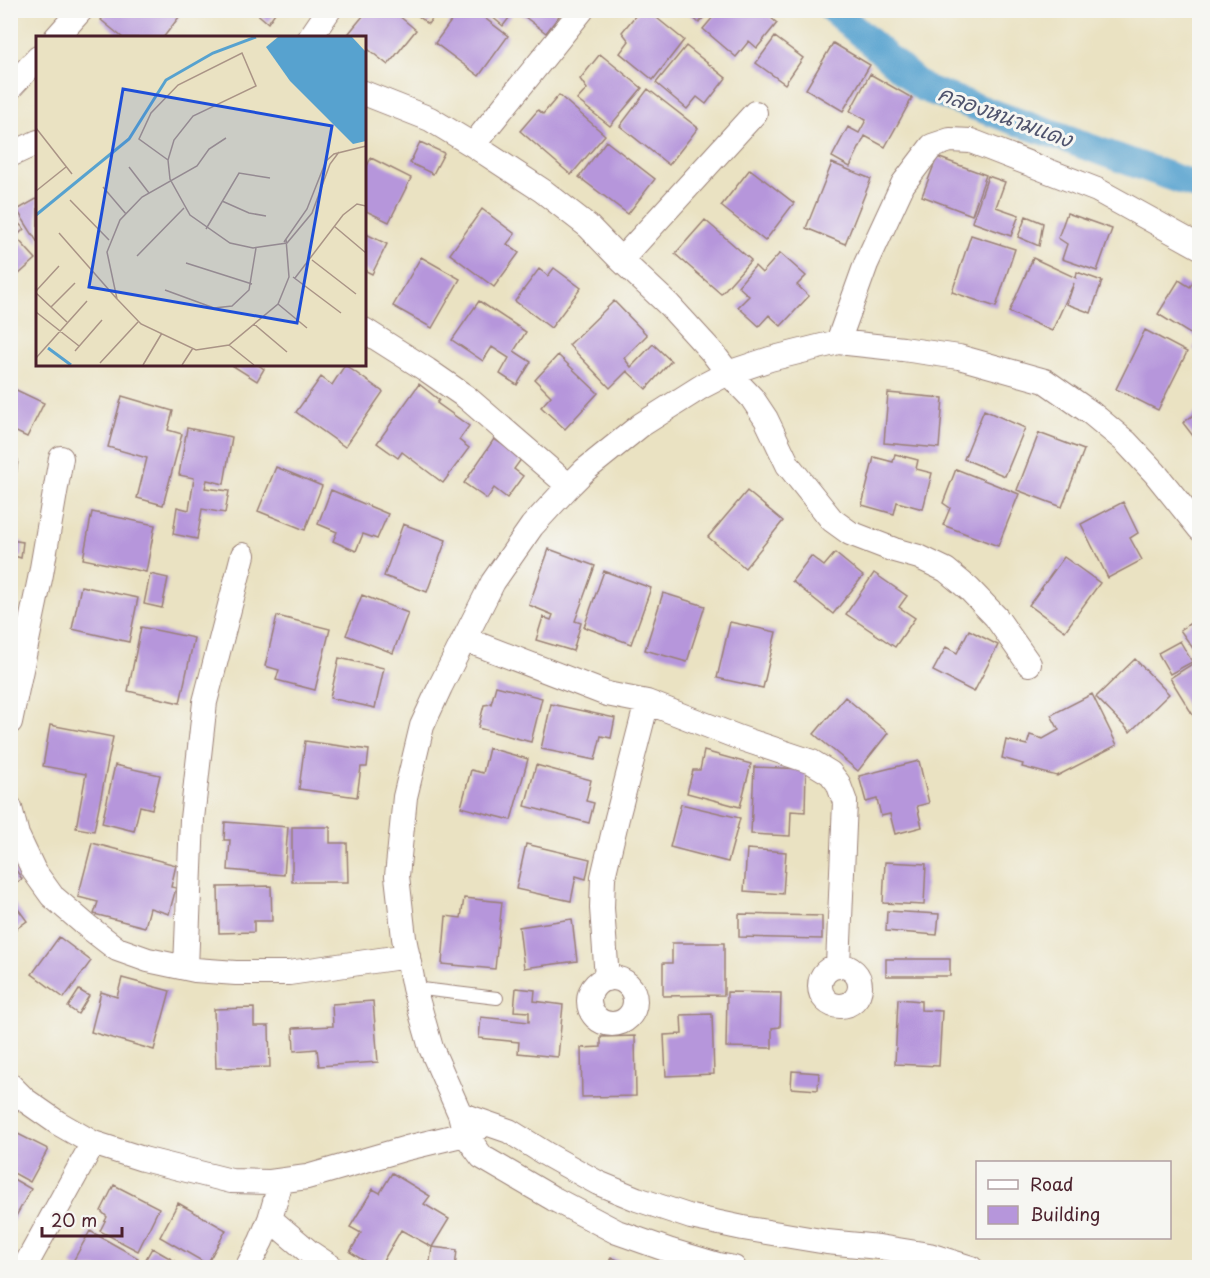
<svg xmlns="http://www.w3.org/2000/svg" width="1210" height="1278" viewBox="0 0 1210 1278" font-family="'Playpen Sans','Playpen Sans Thai',sans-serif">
  <rect width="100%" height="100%" fill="#f6f6f2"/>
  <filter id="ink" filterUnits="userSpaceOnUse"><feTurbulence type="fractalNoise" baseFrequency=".0167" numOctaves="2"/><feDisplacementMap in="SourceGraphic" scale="12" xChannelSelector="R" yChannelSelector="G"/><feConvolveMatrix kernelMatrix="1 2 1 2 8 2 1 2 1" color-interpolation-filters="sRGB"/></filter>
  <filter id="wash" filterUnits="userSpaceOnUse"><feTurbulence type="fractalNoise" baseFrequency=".008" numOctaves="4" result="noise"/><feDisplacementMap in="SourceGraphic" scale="24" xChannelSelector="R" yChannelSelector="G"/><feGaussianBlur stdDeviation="1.35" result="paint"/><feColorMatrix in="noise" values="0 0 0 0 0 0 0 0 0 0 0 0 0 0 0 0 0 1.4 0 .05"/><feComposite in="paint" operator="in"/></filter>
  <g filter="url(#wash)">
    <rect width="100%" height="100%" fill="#eae2c2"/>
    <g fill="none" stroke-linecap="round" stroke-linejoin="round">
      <!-- canal -->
      <path stroke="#57a2cf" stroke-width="28" d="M833,10L923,88L1200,187"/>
    </g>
    <g id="blocks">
      <!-- building -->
      <path fill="#b696db" d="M10,10H19L10,22Z
        M109,10H127L134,16L139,10H171L179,17L163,38H123L101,20Z
        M192,10H206L201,17Z
        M253,10H277L268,23Z
        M368,10H392L416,30L388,65L364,46V38H355L349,33Z
        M411,10H439L428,24Z
        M459,10H474L508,36L479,76L435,43Z
        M484,10H515L503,26Z
        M516,10H552L559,16L546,33Z
        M640,10H647L684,40L653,80L620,53L629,41L622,32Z
        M685,10H710L699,23Z
        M719,10H762L777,23L757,48L749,41L736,57L703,29Z
        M775,37L803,58L785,84L756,63Z
        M833,43L870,65L843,111L806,89Z
        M686,46L726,78L706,104L697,97L687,109L656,83Z
        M600,54L642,88L610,126L577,100L587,89L580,79Z
        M870,74L912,98L885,147L865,136L850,167L832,157L848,127L859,133L866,120L850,111Z
        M648,89L698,128L669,165L620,126Z
        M559,95L605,135L571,175L520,131L538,110L543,114Z
        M606,141L655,179L628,214L579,177Z
        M420,142L444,153L433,174L410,163Z
        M937,157L986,175L972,215L922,196Z
        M371,158L411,178L389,222L364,210V172Z
        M832,163L871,179L845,244L806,228Z
        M750,169L794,203L765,241L721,206Z
        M988,176L1005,182L996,207L1019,215L1011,236L972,222Z
        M38,198V243L17,210Z
        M482,209L515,234L507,244L519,253L494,287L450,254Z
        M1067,213L1112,229L1097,271L1062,259L1067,244L1058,238Z
        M10,214L24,229L16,237L36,259L10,282Z
        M1026,216L1043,223L1039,246L1018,237Z
        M705,220L751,260L721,294L675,254Z
        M364,233L387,244L372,274L364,270Z
        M971,235L1015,249L996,307L952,292Z
        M780,253L806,276L797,285L809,296L781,326L769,315L759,326L738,307L749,296L738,286L755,266L762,273Z
        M421,257L460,279L432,328L393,306Z
        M1033,258L1076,278L1077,272L1102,281L1091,313L1067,304L1074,283L1052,331L1009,312Z
        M554,268L581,288L551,328L515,301L539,269L548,276Z
        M1195,278L1200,281V336L1198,339L1158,314L1179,280L1190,287Z
        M479,301L526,332L514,351L531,362L517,385L500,374L509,358L492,347L483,361L452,340Z
        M614,301L647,335L624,358L631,367L653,344L671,361L646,389L627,371L610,388L569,345Z
        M1145,330L1187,352L1158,410L1116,389Z
        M1200,338V353L1193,349Z
        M558,355L598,393L565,429L541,407L551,396L535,380Z
        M230,364H257L264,369L257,381Z
        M345,365L383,392L345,447L296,412L321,377L332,385Z
        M419,384L439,400L437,403L469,426L459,440L469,448L443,483L402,452L398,458L377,443Z
        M10,387L44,403L27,437L10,429Z
        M888,393L943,398L939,448L884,443Z
        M122,396L173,411L168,430L182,434L163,505L137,498L147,458L108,447Z
        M984,410L1025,428L1005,476L964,459Z
        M1200,410V445L1183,423Z
        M187,428L232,437L224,484L207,480L205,488L229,491L225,513L202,509L197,539L173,534L177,507L189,510L194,478L179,475Z
        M1039,433L1084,450L1062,507L1017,490Z
        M494,439L522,458L514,469L523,476L507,498L494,488L487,499L464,483Z
        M895,454L918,460L916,469L932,473L923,509L897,502L894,514L862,505L874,457L893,462Z
        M10,459L18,460L12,505H10Z
        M276,467L322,486L305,530L258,511Z
        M956,469L1019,494L998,546L943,525L950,508L943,503Z
        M331,490L388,514L377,539L363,534L356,551L333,541L337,532L318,524Z
        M747,491L783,521L745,568L708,537Z
        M1123,502L1138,533L1130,538L1142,560L1108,578L1081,524Z
        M92,512L155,525L146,572L83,559Z
        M403,524L446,540L427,592L384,576Z
        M10,540L23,542L21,558L14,556L12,568L10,567Z
        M549,549L595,566L575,621L581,623L573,651L536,640L543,617L551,620L553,615L529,605Z
        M835,553L863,576L833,614L792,581L811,556L824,566Z
        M1064,557L1100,583L1065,631L1029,605Z
        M604,571L651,588L631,644L584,627Z
        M874,573L907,596L899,607L915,618L895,647L846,614Z
        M150,574L168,578L162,608L144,604Z
        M81,586L138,598L129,642L72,629Z
        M663,593L705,606L687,662L645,650Z
        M362,595L408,613L393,653L346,635Z
        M277,616L330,629L315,690L276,680L279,670L265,666Z
        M1200,617V653L1197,654L1180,630Z
        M730,622L776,632L763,688L717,678Z
        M141,627L194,638L180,703L128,691Z
        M969,630L998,645L974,692L933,671L946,647L957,653Z
        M1180,641L1192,662L1170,674L1158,653Z
        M339,658L384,668L375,708L330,698Z
        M1135,659L1169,694L1130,732L1096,697Z
        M1200,659V713L1194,717L1170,678Z
        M496,686L542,698L531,742L478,728L484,705L491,704Z
        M1092,694L1117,745L1057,776L1022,767L1023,764L1002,758L1006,740L1027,745L1030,735L1043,739L1059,730L1051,715Z
        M845,697L888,733L858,771L814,734Z
        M551,704L615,718L611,738L601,736L595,760L541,749Z
        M50,725L113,737L94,831L76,828L86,774L43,766Z
        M305,741L369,750L367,767H361L357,797L299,789Z
        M489,748L528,759L511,820L461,807L471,770L483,773Z
        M704,751L751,764L740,807L687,793L693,770H700Z
        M919,761L929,803L917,806L922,827L895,834L890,814L881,816L877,799L866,802L859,776Z
        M115,765L160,775L152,809L140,806L134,831L102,823Z
        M536,765L591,780L586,801L594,803L589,823L525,806Z
        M754,767L806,769L805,812L791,811L790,836L751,834Z
        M681,804L740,818L728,862L670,847Z
        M225,822L288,827L284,875L228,870L230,840H224Z
        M292,827H330V843H347L348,882H292Z
        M92,843L176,865L171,887L176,888L169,914L150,908L145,927L94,914L98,902L78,897Z
        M526,844L590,859L586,879L576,876L571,901L516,889Z
        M747,849L786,852L783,894L744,891Z
        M10,861L22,879L15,884L10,876Z
        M885,862L926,864L924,905L883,903Z
        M271,886L272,921H254V932L219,933L218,887Z
        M10,898L27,921L10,933Z
        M464,898L502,902L495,969L442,964L446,916L461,918Z
        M887,911L939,914L937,935L886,931Z
        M739,914L822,916V939L739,937Z
        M572,919L577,961L524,968L519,927Z
        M59,937L91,961L64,998L32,974Z
        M672,943H724V995L663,996V963H672Z
        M886,959H950V976H886Z
        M122,978L170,991L154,1050L91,1032L101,992L117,997Z
        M516,988L535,990L534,1001L563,1005L558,1057L518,1053L519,1042L479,1038L481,1017L529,1022V1012L514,1011Z
        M79,990L89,996L78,1014L68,1007Z
        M727,992L781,993L780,1027L772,1028V1048L726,1047Z
        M898,999L921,1001V1010L942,1011L939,1066L895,1064Z
        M373,1001L378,1062L319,1066L317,1049L294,1051L293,1028L333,1026L332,1004Z
        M254,1008V1026H269L270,1067L216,1068L214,1009Z
        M712,1014L714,1074L666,1076L664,1035L682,1034L681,1015Z
        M635,1036L636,1096L582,1097L581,1048L601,1047V1037Z
        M792,1071L819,1073L818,1090L791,1088Z
        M10,1130L48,1149L30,1182L10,1171Z
        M392,1173L430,1196L424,1204L449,1219L432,1247L401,1230L379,1268H375L350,1252L361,1233L350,1227L373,1189L380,1193Z
        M10,1177L31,1189L10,1227Z
        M114,1185L159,1208L138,1251L100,1231L107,1217L101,1211Z
        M178,1203L226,1230L207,1264L160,1237Z
        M90,1231L138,1258L132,1268H76L71,1265Z
        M432,1247L457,1250L455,1268H429Z
        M152,1248L187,1268H141Z
        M611,1257L634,1268H607Z"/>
    </g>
  </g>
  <g filter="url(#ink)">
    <use href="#blocks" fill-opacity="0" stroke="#9a8076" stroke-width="1.5"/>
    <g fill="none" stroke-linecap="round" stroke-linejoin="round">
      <!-- lane casing -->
      <g stroke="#9a8076" stroke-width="14">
        <path id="lane" d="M414,988L497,998"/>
      </g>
      <!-- street casing -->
      <g stroke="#9a8076" stroke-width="26">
        <path id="street" d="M56,38L81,10
          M310,38L329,10
          M10,88L38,58
          M364,93L430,119L473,145L543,191L588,226L621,260L669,305L712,352L728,373L752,398L766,419L788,465L832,520L850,533L894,550L919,557L946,570L969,589L996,617L1029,664
          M473,145L582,10
          M10,155L38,142
          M621,260L755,113
          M364,330L427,370L466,397L569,486
          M838,342L866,264L903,184L932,146L950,140L971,141L1097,190L1200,247
          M464,639L607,694L647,702L740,738L812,762L830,773L838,783L845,802L838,965
          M10,722L41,574L61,458
          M10,808L17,835L34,871L52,896L87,926L117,949L148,960L195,970L236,973H289L408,956
          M820 986a20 20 0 1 1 40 0a20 20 0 1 1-40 0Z
          M186,967L192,819L205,702L243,555
          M589 1001a23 23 0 1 1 46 0a23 23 0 1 1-46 0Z
          M607,979L602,908L603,877L617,818L647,702
          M10,1085L25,1100L58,1123L93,1143L143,1159L231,1181L270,1182L307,1177L407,1148L465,1134L480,1127
          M460,1114L509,1131L546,1154L598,1183L637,1199L691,1217L743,1228L827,1242L879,1247L929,1255L971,1268
          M270,1219L309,1252L333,1268
          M24,1268L93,1143
          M247,1268L261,1241L270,1219L281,1181
          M734,1268L718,1265L671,1251L617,1232L554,1199L482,1157L465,1134L460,1114L431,1048L414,988L404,938L397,876L405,797L422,726L440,687L493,582L532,526L569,486L585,470L641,425L701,387L728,373L770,359L838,342L903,349L959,357L1045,381L1091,413L1126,442L1155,473L1200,529"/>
      </g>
      <!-- lane -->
      <use href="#lane" stroke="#fff" stroke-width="12"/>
      <!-- street -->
      <use href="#street" stroke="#fff" stroke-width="24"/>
    </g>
  </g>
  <g text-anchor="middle" stroke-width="6" stroke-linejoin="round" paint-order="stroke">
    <!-- water labels -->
    <g font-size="21" font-style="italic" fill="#4f536d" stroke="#f6f6f2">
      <text transform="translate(1005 117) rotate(20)" y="7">คลองหนามแดง</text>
    </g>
  </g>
  <!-- overview -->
  <g transform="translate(36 36)">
    <rect width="330" height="330" fill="#eae2c2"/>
    <path d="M242,1H316L330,16V105L317,108L254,45L230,11Z" fill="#57a2cf"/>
    <path fill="none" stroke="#57a2cf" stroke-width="3" d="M0,179L93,103L130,44L177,17L220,1M12,312L35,329"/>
    <path fill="none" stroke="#aa9486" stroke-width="1.5" d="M0,92L36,138M190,102L173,113L161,130L106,161L84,184L71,216L81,263L105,288L160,314L193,309L242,268L253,241L250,203M132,124L103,103L115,77L142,49L206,17L220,50L157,80L138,104L132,124L134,143L154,179L194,207L217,212L251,207L276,177L294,128L303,116M93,131L113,157M67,151L90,178M0,155L30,131M34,164L73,204M186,165L213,177L230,180M298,190L330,217M170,193L203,137L234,142M23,197L81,263M248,206L271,173L290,125L298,118L330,110M101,220L148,172M276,224L320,258M150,227L216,248M257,241L305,277M259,242L307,179L321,168L330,170M129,254L178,272L196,270L213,254L220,212M0,255L23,230M0,257L31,286M242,268L271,292M15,271L39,247M0,276L43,310M218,288L251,316M193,309L218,329M39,315L66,284M0,322L51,265M64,327L102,286M107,329L126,297M146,329L157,312"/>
    <path fill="#1d4ed8" fill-opacity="0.15" stroke="#1d4ed8" stroke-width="3" d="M87,53L296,90L261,287L53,251Z"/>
    <rect width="330" height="330" fill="none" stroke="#4a1f2b" stroke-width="3"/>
  </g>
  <!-- margin -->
  <rect width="1210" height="1278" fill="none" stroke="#f6f6f2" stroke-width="36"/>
  <!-- legend -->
  <rect x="976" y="1161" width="195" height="78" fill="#f6f6f2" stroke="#b1a0a2" stroke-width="1.5"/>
  <rect x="988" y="1180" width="30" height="9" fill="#ffffff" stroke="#b1a0a2" stroke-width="1.5"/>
  <text x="1030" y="1191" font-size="18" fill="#4a1f2b">Road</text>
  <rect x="988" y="1206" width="30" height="18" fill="#b696db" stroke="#b1a0a2" stroke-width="1.5"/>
  <text x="1030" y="1221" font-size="18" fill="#4a1f2b">Building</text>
  <!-- scale -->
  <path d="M42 1227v9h80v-9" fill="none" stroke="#4a1f2b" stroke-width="3"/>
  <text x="51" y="1227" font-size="18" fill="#4a1f2b" stroke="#f6f6f2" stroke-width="4.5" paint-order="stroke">20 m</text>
</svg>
